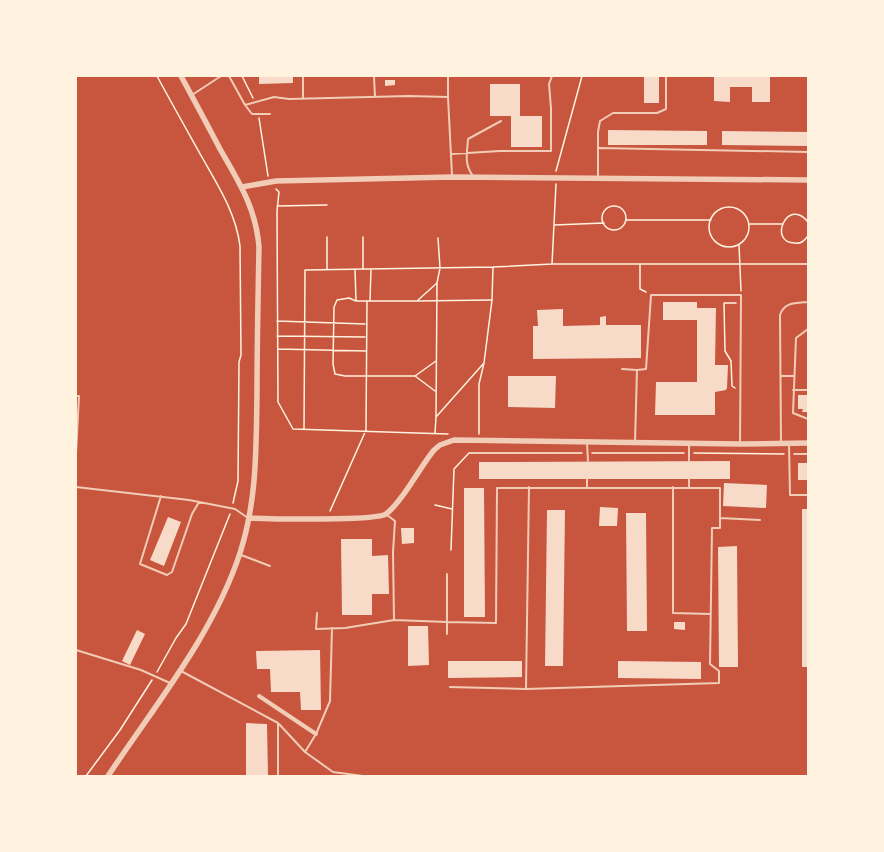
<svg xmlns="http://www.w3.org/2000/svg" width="884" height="852" viewBox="0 0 884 852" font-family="Montserrat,sans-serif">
  <rect width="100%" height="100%" fill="#c8553d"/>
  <!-- building -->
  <path fill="#f7dbc8" d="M259,76H293V83L259,84Z
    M644,76H659V103H644Z
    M714,76H770V102H752V87H730V102L714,101Z
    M385,80H395V85L385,86Z
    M490,84H520V116H542V147H511V116H490Z
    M608,130L707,131V145H608Z
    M722,131L808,132V146L722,145Z
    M663,302H697V308H716L715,365H728L727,388L726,390L715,392V415H655L656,382H697V320H663Z
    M563,309V326L600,325V317L606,316V325H641V358L533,359V326H538L537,310Z
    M508,376H556L555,408L508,407Z
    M798,395H808V412H802L803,409H798Z
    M730,461V479H479V462Z
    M798,463H808V480H798Z
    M724,483L767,485L766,508L723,506Z
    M464,488H484L485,617H464Z
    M600,507L618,508L617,526H599Z
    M802,509H808V667H802Z
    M547,510H565L563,666H545Z
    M626,513H646L647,631H627Z
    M168,517L181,522L164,566L150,560Z
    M401,528H414V543L402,544Z
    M341,539H372V556L388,555L389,594H372V615H342Z
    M737,546L738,667H719L718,547Z
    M674,622H685V630L674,629Z
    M408,626H428L429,665L408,666Z
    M137,630L145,634L130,665L122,661Z
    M320,650L321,710H301L300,692H271L270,669H257L256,651Z
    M448,661H522V677L448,678Z
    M618,661L701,662V679L618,678Z
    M246,723L267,724L268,776H246Z"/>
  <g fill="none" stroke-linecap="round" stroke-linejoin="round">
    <!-- path -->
    <path stroke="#fff3e0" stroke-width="1.5" d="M157,76C172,104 188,132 203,159C219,187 236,214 240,246L241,355L239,362L238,481L233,503
      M242,76L253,98
      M259,118L268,176
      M556,171L582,76
      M276,189L279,192L277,211L278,402L293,429L448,434
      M277,206L327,205
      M602 218a12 12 0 1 1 24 0a12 12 0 1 1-24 0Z
      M709 227a20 20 0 1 1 40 0a20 20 0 1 1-40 0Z
      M626,220H711
      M808,222C788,196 767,243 795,243C801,244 804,241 808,236
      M750,224H782
      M554,225L604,223
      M363,237V269
      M739,245L741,291
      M552,264L556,184
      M640,264V289L646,292
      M327,269V237
      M355,269L356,301
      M370,301L371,269
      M417,301L491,300
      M277,321L365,324
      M277,336L365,337
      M278,349L366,351
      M415,376L436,361
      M735,388L732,386L731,361L725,351L724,303H736
      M435,391L415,376H345L335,374L333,364L334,307L337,300L349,298L356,301H417L437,283
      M436,417L484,363
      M304,429L305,270L493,267L552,264H808
      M435,433L436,417L437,283L440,268L438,238
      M479,434V384L484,363L492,300L493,267
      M592,453H684
      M694,453L784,454
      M794,454H808
      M435,505L452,509
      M330,511L366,430L367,301
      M451,550L454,469L469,453H582
      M157,672L176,638L186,624L230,514
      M86,776L120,730L152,680"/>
    <!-- service -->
    <path stroke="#f1ccb7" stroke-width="2" d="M229,76L245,105L274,97L289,99L409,96L448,97L452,175
      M303,76V99
      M374,76L375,97
      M192,95L221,76
      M448,97V76
      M245,105L252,114H270
      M599,148L808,152
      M451,154L500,151H551V108L549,84L552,76
      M473,176C464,164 467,154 468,139L501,121
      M598,177V132L600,121L613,113H657L666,109V76
      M808,329L796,338L793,413L808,419
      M622,369L637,370L635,442
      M637,370L646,369L651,295H741L740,444
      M782,376H794
      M793,390H808
      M76,396H79L76,454
      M781,442L780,315C784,302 796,303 808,302
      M587,443L588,461
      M789,444L790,495H808
      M689,461V445
      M587,479V487
      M76,487L189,500L235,509L248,518
      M673,487V613L710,614
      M689,488V479
      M161,496L140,564L167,575L172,572L192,514L199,502
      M720,518L760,520
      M241,555L270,566
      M447,574V622L496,623L497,488H720V528H712L710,664L719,671V683L526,689L450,687
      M317,613L316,629L345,628L394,620L393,552L395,521L387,515
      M394,620L447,622V634
      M76,650L141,670L170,683
      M181,671L278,723V776
      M526,689L529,487
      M279,724L305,752L333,772L363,776
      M305,752L316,734L330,701L332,628"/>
    <!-- minor -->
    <path stroke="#f1ccb7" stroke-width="4" d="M259,696L316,734"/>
    <!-- tertiary -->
    <path stroke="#f1ccb7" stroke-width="5.5" d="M242,187L276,181L452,177L808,180
      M249,518C269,519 376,521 386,514C402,502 420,467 434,450L440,445L454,440L740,444L808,443
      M108,776C155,705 213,635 240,553C257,500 256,450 257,395C257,346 258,297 259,247C256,208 239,182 220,149C207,124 194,100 181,76"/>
  </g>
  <!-- border -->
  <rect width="884" height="852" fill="none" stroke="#fff3e0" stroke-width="154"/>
</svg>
